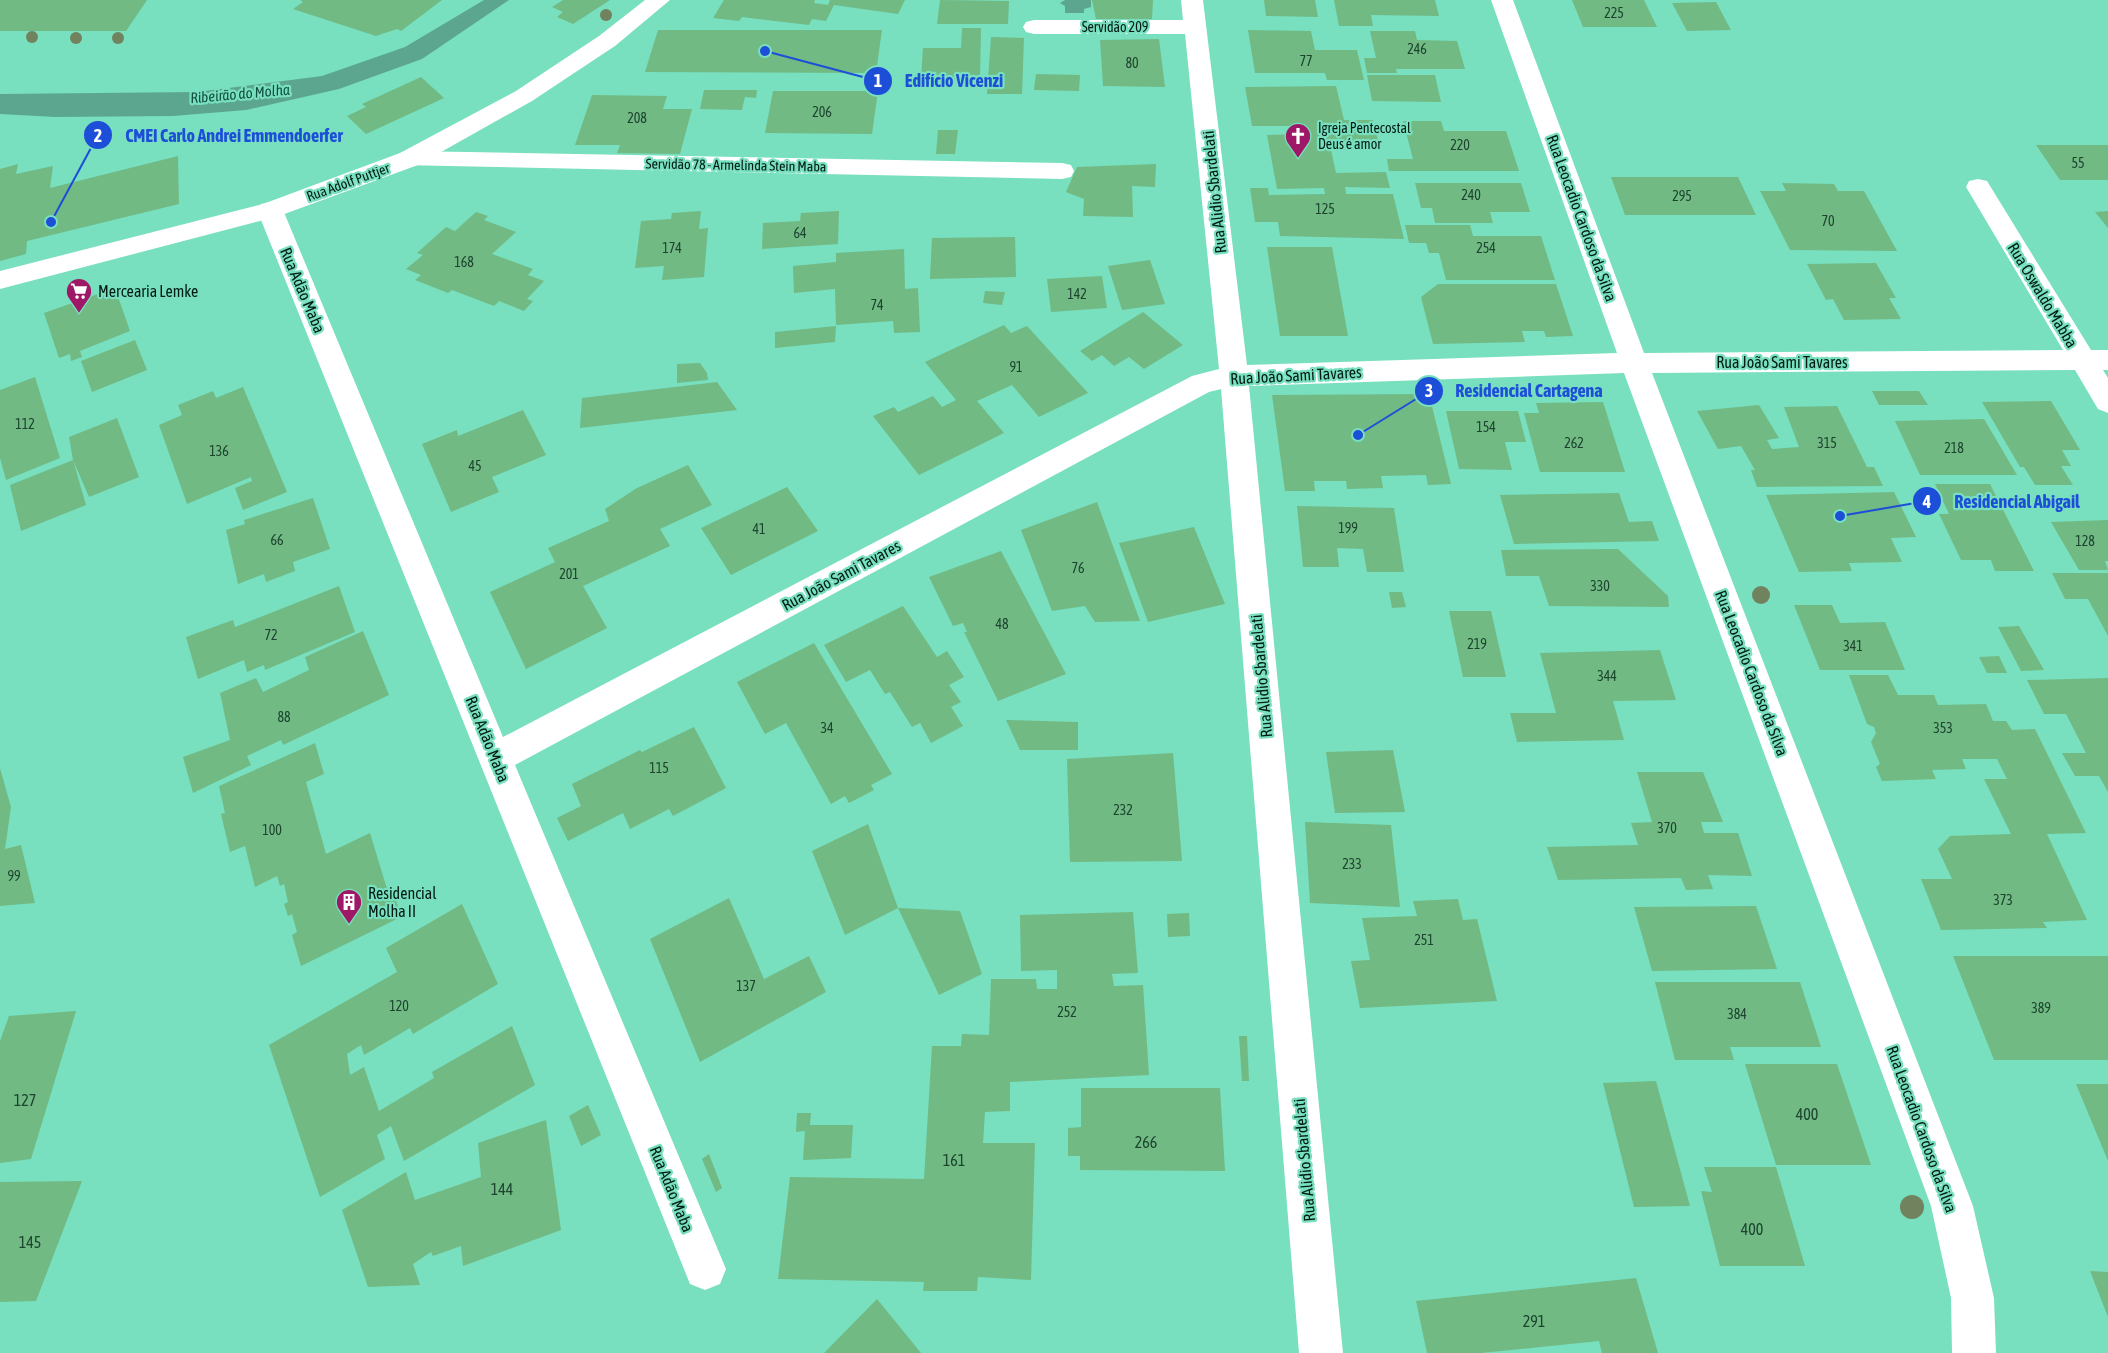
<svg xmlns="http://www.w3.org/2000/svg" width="2108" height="1353" viewBox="0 0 2108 1353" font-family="'Asap Condensed',sans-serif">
  <rect width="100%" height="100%" fill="#78dfbf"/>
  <!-- water -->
  <path fill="#5ca68f" d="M484,0H509L422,59L339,89L246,110L173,116L55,117L0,114V94L197,92L322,76L405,47Z
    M1065,0H1091V7L1084,9V13H1065V6L1060,3Z"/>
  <!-- building -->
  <path fill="#71ba84" d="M0,0H147L126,31H0Z
    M300,0H442L401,31L397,29L376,36L293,9L303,2Z
    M563,0H610L573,24L557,17L563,12L552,7Z
    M724,0H815L814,3L828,5L830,0H905L898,14L834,5L826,21L812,19L809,25L742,17L739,21L713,18Z
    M940,0L1009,1L1008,24H937Z
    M1092,0H1153L1152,19H1096Z
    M1264,0H1315L1318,17L1266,16Z
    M1334,0H1435L1439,16L1371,15L1373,26H1339Z
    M1572,0H1644L1657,27H1583Z
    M1716,2L1731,30L1687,31L1672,3Z
    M962,28H981L980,79H921L923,48H961Z
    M658,30H882L876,73L645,72Z
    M1248,30L1311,31L1315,50H1357L1364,80H1327L1325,73H1255Z
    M1370,31H1415L1417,40L1457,41L1465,69H1396L1397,73H1367L1364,58H1376Z
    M991,37L1024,38L1022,94H987Z
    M1159,39L1165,87L1103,86L1100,40Z
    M1036,74L1080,75L1079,91L1034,90Z
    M1367,75H1435L1441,102L1372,101Z
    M421,77L444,98L366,134L347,116L366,107L362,104Z
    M1336,86L1344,120H1373L1380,149L1331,150L1336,173L1386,172L1390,188L1345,187L1346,194H1393L1404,239L1280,236L1278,222H1255L1250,188H1268L1269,195L1325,194L1324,188L1277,189L1267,135L1299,134L1297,126H1252L1245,87Z
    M704,90H757L756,98L745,97L742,110L700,109Z
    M773,91H878L872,134L765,133Z
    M592,95L667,96L663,109H692L680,154L617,153L620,145H575Z
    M1403,121H1441L1444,131H1506L1519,171H1389L1387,159H1413Z
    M938,130H958L955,154H936Z
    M2036,145H2108V180H2060Z
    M178,156L179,204L27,241L26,254L0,261V169L18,164L16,174L53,166L50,188Z
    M1156,164L1155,187L1132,186L1133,217L1083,216L1084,199L1066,192L1077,167Z
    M1611,177H1738L1756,215H1625Z
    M1415,183H1521L1530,212H1490L1493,223H1435L1432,208H1421Z
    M1782,183L1834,184L1838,191H1864L1897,251L1790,250L1760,191H1786Z
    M701,211L699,229L708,228L704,277L662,280L664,266L635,268L641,221L671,219L672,213Z
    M839,211L838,244L762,249L763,223L800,221L801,213Z
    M2108,211V228L2095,212Z
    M476,212L488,216L484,220L516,232L492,254L533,269L528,275L544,281L527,299L533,301L524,311L499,301L494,306L452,290L448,293L415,280L421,275L406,269L423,255L417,253L446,227L455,231Z
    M1405,225H1470L1473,236H1541L1555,280H1446L1439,253H1429L1426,243H1409Z
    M1015,237L1016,277L930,279L932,238Z
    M1267,247H1332L1348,336H1280Z
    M904,249L905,289L918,288L920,332L894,333L893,321L836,325L835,289L794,293L793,266L836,262V253Z
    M1150,260L1165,304L1122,310L1108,266Z
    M1876,263L1896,298H1889L1901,319L1844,320L1833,299L1826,300L1807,264Z
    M1102,276L1107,308L1051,312L1047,279Z
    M1438,284H1556L1573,336L1546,337L1544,331H1522L1525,342L1433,344L1421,297Z
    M115,288L130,331L80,351L82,357L71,361L70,354L59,358L44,313Z
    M985,291L1005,292L1002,305L983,303Z
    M1143,312L1183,345L1144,369L1129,357L1114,366L1102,355L1092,361L1080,351Z
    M1004,325L1011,333L1027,326L1088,393L1039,417L1012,385L977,401L1004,433L919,475L873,416L894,407L898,412L933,396L942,407L956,400L925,362Z
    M836,326L835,342L775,348V332Z
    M135,340L147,370L92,392L81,361Z
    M700,363L707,373L708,380L677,383V364Z
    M35,377L60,458L6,480L0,458V390Z
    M717,382L737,410L580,428L582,398Z
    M243,387L287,492L243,510L235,488L252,481L251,477L187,504L159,425L182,415L178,405L213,391L216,398Z
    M1872,391H1919L1928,405H1879Z
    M1429,394L1451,484L1428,485L1426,475L1381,476L1383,488L1347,489L1346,481H1314L1315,491H1285L1272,395Z
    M2051,401L2080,450H2062L2071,466H2061L2073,485H2035L2024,467H2020L1982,402Z
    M1603,402L1625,472H1540L1524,413H1539L1536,403Z
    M1759,405L1779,438L1767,440L1772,449L1799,447L1784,407L1837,406L1867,467H1874L1883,486L1757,487L1751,470H1755L1741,446L1718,449L1697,411Z
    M523,410L546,455L492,477L499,492L451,512L422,444L457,430L458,436Z
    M1446,411H1518L1526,442H1505L1512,470L1459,469Z
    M117,418L139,477L89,497L73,460L86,505L21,531L10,485L73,460L69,437Z
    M1984,419L2017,475H1920L1895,421Z
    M688,465L712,505L660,529L670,546L583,586L607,628L526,669L490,592L555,562L548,548L609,521L605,509L637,488Z
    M1935,484H1990L2034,571H1995L1991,560H1961L1939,514H1949Z
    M787,487L818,531L731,575L701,528Z
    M1894,492L1916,537L1891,538L1902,562L1849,563L1852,571L1799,572L1766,495Z
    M1619,493L1629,522L1652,521L1659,541L1514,544L1500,495Z
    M313,498L330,549L293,562L295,571L266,582L264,574L238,584L226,530L245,524L244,520Z
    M1097,502L1140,621L1095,622L1085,606L1052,611L1021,530Z
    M1297,506L1394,508L1404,572H1367L1363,549L1337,548L1339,567H1303Z
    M2108,520V561H2105L2108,570H2079L2051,522Z
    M1194,527L1225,604L1148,622L1119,543Z
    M1618,549L1668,596L1669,607L1549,606L1539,576H1506L1501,550Z
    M1001,551L1066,674L998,701L964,632H967L963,623L953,626L929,577Z
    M2052,573H2108V636L2088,599H2065Z
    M339,586L355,632L265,670L264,665L247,672L244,660L198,679L186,637L233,620L235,627Z
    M1389,592H1402L1406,607L1392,608Z
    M1794,605H1832L1840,623L1885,622L1905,670H1820Z
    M903,606L937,657L947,651L964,677L949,685L961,702L951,707L963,726L931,743L920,723L912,727L890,692L885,694L870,670L846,682L824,645Z
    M1449,611H1491L1506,677H1463Z
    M2019,626L2044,670L2021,671L1998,627Z
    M363,631L389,695L283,745L281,740L247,756L251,765L193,793L183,757L230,740L220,693L256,678L263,692L309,670L305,657Z
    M814,643L892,774L871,785L874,790L849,803L845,796L831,804L786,723L765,734L737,682Z
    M1660,650L1676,700L1613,701L1624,740L1517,742L1510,713H1556L1540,653Z
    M1999,656L2007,673H1987L1979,657Z
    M1849,675H1888L1898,695H1934L1938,705L1986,704L1993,721H2006L2012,730L2035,729L2086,833L2047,834L2087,920L2043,922L2047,928L1941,930L1921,879H1952L1938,849L1950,836L2011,834L1984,779H2007L1997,759H1962L1966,769L1932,770L1936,779L1882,781L1876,767L1880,764L1871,742L1876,733L1874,727L1867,724Z
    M2108,678V792L2099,776H2075L2062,753H2086L2066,714H2044L2027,680Z
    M1006,720L1078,722V750H1020Z
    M694,727L726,788L673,816L669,809L630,829L623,813L568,841L557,818L581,806L572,784L640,750L642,752Z
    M315,743L324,774L306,782L326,854L370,833L387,889L389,896L394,893L401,917L301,966L292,935L297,932L292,914L288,916L284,904L288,902L284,884L280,886L277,876L255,887L245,846L230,852L221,814L225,813L219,786Z
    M1393,750L1405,812L1335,813L1326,752Z
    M1173,753L1182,861L1070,862L1067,759Z
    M0,768L11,807L5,849L21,845L35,903L0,906Z
    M1637,772H1703L1723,822H1701L1704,833H1738L1752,876L1708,875L1713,889L1686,890L1681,878L1558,880L1547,847L1638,845L1631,823L1652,822Z
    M1305,822L1391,825L1400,907L1310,903Z
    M868,824L898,908L845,935L812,851Z
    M729,898L764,979L809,956L826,992L700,1062L650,939Z
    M1458,899L1463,920L1477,919L1497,1001L1360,1008L1351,961L1370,960L1362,918L1417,916L1413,901Z
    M462,904L498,984L413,1034L410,1028L364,1055L361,1045L347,1054L350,1075L364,1067L379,1111L434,1078L432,1072L512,1026L535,1085L404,1161L391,1126L377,1135L385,1159L320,1197L269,1045L397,972L386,948Z
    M1756,906L1777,969L1652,971L1634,907Z
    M898,908L960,911L982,974L939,995Z
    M1133,912L1138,973L1112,974L1114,986L1143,985L1149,1075L1010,1082V1111L985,1112L983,1143H1035L1031,1280L978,1277L977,1291H923L924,1282L778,1279L790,1177L924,1179L932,1046H961L962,1034L989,1035L991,979H1036L1037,989H1057V970L1021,971L1020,915Z
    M1189,913L1190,936L1168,937L1167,914Z
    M1953,956H2108V1060H1994Z
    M1655,982H1800L1821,1047H1730L1734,1060H1675Z
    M76,1011L31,1159L0,1163V1041L9,1016Z
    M1239,1036H1247L1249,1081H1242Z
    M1745,1064H1837L1871,1165H1776Z
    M1656,1081L1690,1206L1634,1207L1603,1083Z
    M2076,1084H2108V1161Z
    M1081,1088H1220L1225,1171L1080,1170V1156H1068V1128L1081,1127Z
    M588,1105L601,1135L581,1146L569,1116Z
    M797,1113H811L810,1125H853L851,1158L803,1160L805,1131L796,1132Z
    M546,1120L561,1230L463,1266L461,1246L433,1256L431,1252L413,1264L420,1285L368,1287L342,1210L406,1172L415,1200L481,1177L478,1143Z
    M709,1154L722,1188L716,1192L702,1159Z
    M1704,1167H1776L1805,1266H1720L1701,1191L1712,1192Z
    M82,1181L36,1301L0,1302V1182Z
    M2090,1271L2108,1272V1317Z
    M1636,1278L1658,1353H1602L1599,1341L1481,1353H1427L1416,1301Z
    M877,1299L921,1353H824L826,1351Z"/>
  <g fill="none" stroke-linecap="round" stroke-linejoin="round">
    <!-- minor -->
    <path fill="#fff" fill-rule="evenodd" d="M1181,0H1203L1247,365L1617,353L1491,0H1513L1644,353L2063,350L1966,187L1969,181L1978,179L1987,181L2091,350H2108V370H2103L2108,378V413L2098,409L2075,370L1652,373L1973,1206L1994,1298L1996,1353H1952L1951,1298L1931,1206L1624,373L1249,386L1343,1353H1299L1221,389L1209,392L515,765L726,1269L720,1284L705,1290L690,1284L257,210L261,204L270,202L279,204L283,210L503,737L1192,376L1219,369L1185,34H1034L1026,32L1023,27L1026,22L1034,20H1183Z
      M409,151L1062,163L1071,165L1074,171L1071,177L1062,179L400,165L397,159L400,153Z"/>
    <!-- tertiary -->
    <path fill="#fff" fill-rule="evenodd" d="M645,0H670L615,46L532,101L418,165L279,216L0,289V271L263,204L400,153L516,91L599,36Z"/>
  </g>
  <!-- trees -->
  <g fill="#71825f">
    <circle cx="606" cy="15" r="6"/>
    <circle cx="32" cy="37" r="6"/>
    <circle cx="76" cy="38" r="6"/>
    <circle cx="118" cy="38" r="6"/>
    <circle cx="1761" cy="595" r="9"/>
    <circle cx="1912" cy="1207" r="12"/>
  </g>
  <!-- icons -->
  <defs>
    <g id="church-pin" transform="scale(1.35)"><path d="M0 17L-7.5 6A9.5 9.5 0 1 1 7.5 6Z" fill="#9e1867" stroke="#78dfbf"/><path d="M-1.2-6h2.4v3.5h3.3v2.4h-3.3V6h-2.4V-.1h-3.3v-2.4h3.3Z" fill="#fff"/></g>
    <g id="supermarket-pin" transform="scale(1.35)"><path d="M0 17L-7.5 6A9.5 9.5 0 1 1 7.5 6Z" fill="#9e1867" stroke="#78dfbf"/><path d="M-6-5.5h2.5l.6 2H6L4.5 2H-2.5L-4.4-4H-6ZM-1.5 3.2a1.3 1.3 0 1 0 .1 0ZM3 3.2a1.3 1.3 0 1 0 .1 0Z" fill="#fff"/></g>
    <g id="building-pin" transform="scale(1.35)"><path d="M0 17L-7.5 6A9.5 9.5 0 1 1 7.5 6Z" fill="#9e1867" stroke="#78dfbf"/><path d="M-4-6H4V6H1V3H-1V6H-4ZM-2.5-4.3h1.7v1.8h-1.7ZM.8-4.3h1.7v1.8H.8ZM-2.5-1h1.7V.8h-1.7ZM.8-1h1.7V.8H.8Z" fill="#fff"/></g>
  </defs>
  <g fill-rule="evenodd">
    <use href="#church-pin" x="1298" y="136"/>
    <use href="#supermarket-pin" x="79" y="291"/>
    <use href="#building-pin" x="349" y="902"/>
  </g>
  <g text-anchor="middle" stroke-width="4.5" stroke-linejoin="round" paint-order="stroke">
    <!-- number labels -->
    <g font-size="14" fill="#1c442f">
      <text x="1614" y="18">225</text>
      <text x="1417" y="54">246</text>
      <text x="1306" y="66">77</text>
      <text x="1132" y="68">80</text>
      <text x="822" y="117">206</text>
      <text x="637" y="123">208</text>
      <text x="1460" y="150">220</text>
      <text x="2078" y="168">55</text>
      <text x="1471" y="200">240</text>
      <text x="1682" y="201">295</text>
      <text x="1325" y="214">125</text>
      <text x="1828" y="226">70</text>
      <text x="800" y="238">64</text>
      <text x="672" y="253">174</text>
      <text x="1486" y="253">254</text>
      <text x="464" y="267">168</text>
      <text x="1077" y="299">142</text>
      <text x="877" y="310">74</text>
      <text x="1016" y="372">91</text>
      <text x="25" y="429">112</text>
      <text x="1486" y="432">154</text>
      <text x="1574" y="448">262</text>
      <text x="1827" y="448">315</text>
      <text x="1954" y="453">218</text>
      <text x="219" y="456">136</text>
      <text x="475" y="471">45</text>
      <text x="1348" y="533">199</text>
      <text x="759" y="534">41</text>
      <text x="277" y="545">66</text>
      <text x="2085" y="546">128</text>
      <text x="1078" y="573">76</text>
      <text x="569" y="579">201</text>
      <text x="1600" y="591">330</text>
      <text x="1002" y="629">48</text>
      <text x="271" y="640">72</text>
      <text x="1477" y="649">219</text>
      <text x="1853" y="651">341</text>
      <text x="1607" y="681">344</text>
      <text x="284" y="722">88</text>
      <text x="827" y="733">34</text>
      <text x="1943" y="733">353</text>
      <text x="659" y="773">115</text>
      <text x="1123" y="815">232</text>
      <text x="1667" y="833">370</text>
      <text x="272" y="835">100</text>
      <text x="1352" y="869">233</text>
      <text x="14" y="881">99</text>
      <text x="2003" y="905">373</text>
      <text x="1424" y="945">251</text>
      <text x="746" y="991">137</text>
      <text x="399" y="1011">120</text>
      <text x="2041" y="1013">389</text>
      <text x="1067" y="1017">252</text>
      <text x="1737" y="1019">384</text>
    </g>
    <!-- far-street labels -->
    <g font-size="14" fill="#001c13" stroke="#78dfbf">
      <text x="1115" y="32">Servidão 209</text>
      <text transform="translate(736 165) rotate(1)" y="5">Servidão 78 - Armelinda Stein Maba</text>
      <text transform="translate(348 182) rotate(-20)" y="5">Rua Adolf Puttjer</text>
    </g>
    <!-- far-poi labels -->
    <g font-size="14" fill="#001c13" stroke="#78dfbf" text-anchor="start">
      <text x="1318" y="133">Igreja Pentecostal<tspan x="1318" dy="16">Deus é amor</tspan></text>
    </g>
    <!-- far-water labels -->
    <g font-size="15" font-style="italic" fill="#114f3f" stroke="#78dfbf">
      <text transform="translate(240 94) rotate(-5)" y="5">Ribeirão do Molha</text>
    </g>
    <!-- street labels -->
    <g font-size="16" fill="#001c13" stroke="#78dfbf">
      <text transform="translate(1214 192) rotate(-96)" y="6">Rua Alidio Sbardelati</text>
      <text transform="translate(1582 218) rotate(70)" y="6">Rua Leocadio Cardoso da Silva</text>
      <text transform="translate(303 290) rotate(67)" y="6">Rua Adão Maba</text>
      <text transform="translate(2043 295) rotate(59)" y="6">Rua Oswaldo Mabba</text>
      <text x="1782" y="368">Rua João Sami Tavares</text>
      <text transform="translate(1296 375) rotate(-3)" y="6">Rua João Sami Tavares</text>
      <text transform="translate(841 575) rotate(-28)" y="6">Rua João Sami Tavares</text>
      <text transform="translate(1752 673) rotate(69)" y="6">Rua Leocadio Cardoso da Silva</text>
      <text transform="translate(1261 676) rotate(-95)" y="6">Rua Alidio Sbardelati</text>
      <text transform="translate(488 739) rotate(68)" y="6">Rua Adão Maba</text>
      <text transform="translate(1922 1129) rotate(70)" y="6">Rua Leocadio Cardoso da Silva</text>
      <text transform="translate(1304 1160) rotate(-95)" y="6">Rua Alidio Sbardelati</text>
      <text transform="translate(672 1189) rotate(68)" y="6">Rua Adão Maba</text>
    </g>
    <!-- poi labels -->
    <g font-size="16" fill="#001c13" stroke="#78dfbf" text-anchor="start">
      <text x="98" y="297">Mercearia Lemke</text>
      <text x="368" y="899">Residencial<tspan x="368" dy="18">Molha II</tspan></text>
    </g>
    <!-- near-number labels -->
    <g font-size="16" fill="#1c442f">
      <text x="25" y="1106">127</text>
      <text x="1807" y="1120">400</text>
      <text x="1146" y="1148">266</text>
      <text x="954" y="1166">161</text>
      <text x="502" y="1195">144</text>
      <text x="1752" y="1235">400</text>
      <text x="30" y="1248">145</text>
      <text x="1534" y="1327">291</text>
    </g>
  </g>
  <!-- callouts -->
  <path fill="none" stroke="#1d4ed8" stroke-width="2" d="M765 51L878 81M51 222L98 135M1358 435L1429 391M1840 516L1927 501"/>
  <g fill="#1d4ed8" stroke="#78dfbf" stroke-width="2">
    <circle cx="765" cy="51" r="6"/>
    <circle cx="51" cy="222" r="6"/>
    <circle cx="1358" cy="435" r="6"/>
    <circle cx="1840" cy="516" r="6"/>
    <circle cx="878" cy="81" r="15"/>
    <circle cx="98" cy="135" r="15"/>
    <circle cx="1429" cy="391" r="15"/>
    <circle cx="1927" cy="501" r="15"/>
  </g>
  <g font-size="18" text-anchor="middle" font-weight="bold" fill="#fff">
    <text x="878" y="87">1</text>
    <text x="98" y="142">2</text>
    <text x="1429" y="397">3</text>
    <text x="1927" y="508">4</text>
  </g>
  <g font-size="18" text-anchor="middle" font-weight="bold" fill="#1d4ed8" stroke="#78dfbf" stroke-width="4.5" stroke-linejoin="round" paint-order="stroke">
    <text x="954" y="87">Edifício Vicenzi</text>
    <text x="234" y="142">CMEI Carlo Andrei Emmendoerfer</text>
    <text x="1529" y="397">Residencial Cartagena</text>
    <text x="2017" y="508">Residencial Abigail</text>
  </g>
</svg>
